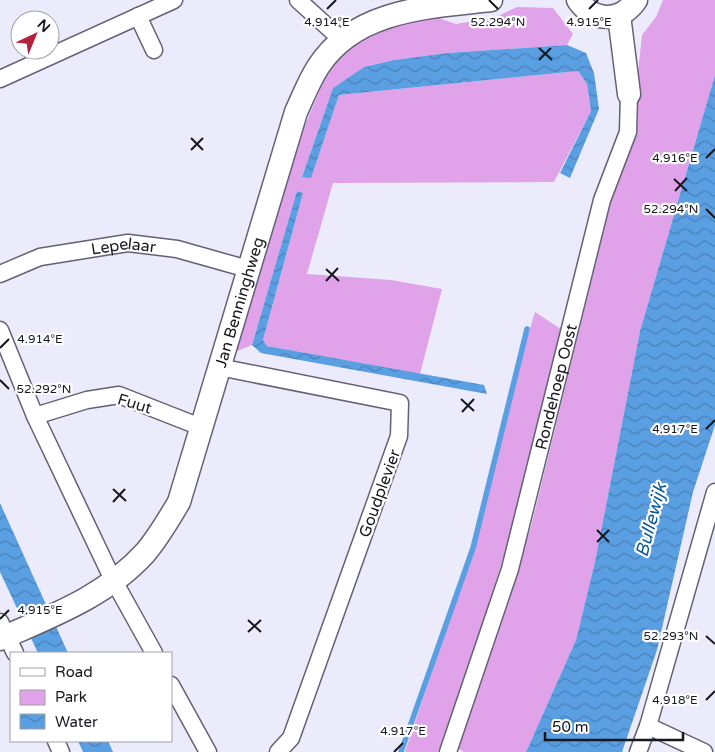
<svg xmlns="http://www.w3.org/2000/svg" width="715" height="752" viewBox="0 0 715 752" font-family="'Varela Round',sans-serif">
  <defs>
    <pattern id="water-waves" width="16" height="10" patternUnits="userSpaceOnUse" patternTransform="scale(1.25)"><rect width="16" height="10" fill="#5a9fe2"/><path d="M0 5q4-4 8 0t8 0" fill="none" stroke="#4981b7"/></pattern>
  </defs>
  <rect width="100%" height="100%" fill="#ebebfc"/>
  <!-- green -->
  <path fill="#e0a2e8" d="M663,0H715V75L640,331L595,562L576,640L526,752H464L457,748L531,527L611,201L637,130V82L642,35L656,17Z
    M517,7L553,8L573,34L567,45L447,53L394,60L364,67L333,88L302,177H311L339,95L578,71L587,84L591,111L554,182L333,183L307,274L391,280L442,289L420,374L267,346L263,340L303,193L297,191L252,345L235,352L292,156L324,80L340,58L358,44L404,20L436,17L456,24L496,17Z
    M535,312L561,329L528,479L474,651L438,752H405L474,548L510,395Z"/>
  <!-- water -->
  <path fill="url(#water-waves)" d="M567,45L586,53L594,73L599,109L570,178L560,173L591,111L587,84L578,71L339,95L311,178L302,177L333,88L364,67L394,60L447,53Z
    M715,75V425L693,492L657,650L622,752H526L576,640L595,562L640,331Z
    M297,191L303,193L263,340L267,346L484,385L487,394L261,353L252,345Z
    M0,503L68,653H38L0,572Z
    M78,741H108L113,752H83Z"/>
  <g fill="none" stroke-linecap="round" stroke-linejoin="round">
    <!-- stream -->
    <path stroke="#5a9fe2" stroke-width="5.5" d="M401,752L473,548L527,329"/>
    <!-- street casing -->
    <g stroke="#626274" stroke-width="19">
      <g id="street">
        <path d="M298,0L342,40"/>
        <path d="M138,16L154,50"/>
        <path d="M0,79L174,0"/>
        <path id="s1" d="M0,274L40,257L128,243L177,249L248,269"/>
        <path d="M0,330L35,416L114,582"/>
        <path d="M219,367L400,403L399,436L291,738L278,752"/>
        <path d="M35,416L87,400L119,395L203,428"/>
        <path d="M114,581L154,653"/>
        <path d="M0,622L15,653"/>
        <path d="M171,685L208,752"/>
        <path d="M648,726L704,752"/>
        <path d="M56,741L61,752"/>
        <path id="s2" d="M448,752L510,569L602,200L628,132L629,94"/>
        <path d="M638,752L648,726L715,492"/>
      </g>
    </g>
    <!-- secondary casing -->
    <g stroke="#626274" stroke-width="25">
      <g id="secondary">
        <path d="M578,0C593,22 621,23 636,0"/>
        <path d="M619,15L629,94"/>
        <path id="s3" d="M0,639C52,616 106,596 145,553C158,538 169,519 179,502L296,112C303,97 309,81 318,67C355,9 430,7 491,0"/>
      </g>
    </g>
    <!-- street -->
    <use href="#street" stroke="#fff" stroke-width="16"/>
    <!-- secondary -->
    <use href="#secondary" stroke="#fff" stroke-width="22"/>
  </g>
  <!-- ticks -->
  <path fill="none" stroke="#17171e" stroke-width="2" d="M489,0L498,9M327,9L336,0M589,9L598,0M539,48L552,60M539,60L551,48M191,138L203,150M191,150L203,138M706,158L715,149M674,179L687,191M675,191L687,178M706,209L715,218M326,269L339,281M326,281L338,268M0,348L9,339M0,380L9,389M461,399L474,411M462,412L474,399M706,429L715,420M113,489L126,501M113,502L125,489M597,530L609,542M597,542L609,530M0,619L9,610M248,620L261,632M248,632L261,620M706,636L715,644M706,700L715,691M394,752L403,743"/>
  <g text-anchor="middle" stroke-width="4.5" stroke-linejoin="round" paint-order="stroke">
    <!-- street labels -->
    <g font-size="16" fill="#17171e" stroke="#fff">
      <text dy="6" stroke="none"><textPath href="#s1" startOffset="128">Lepelaar</textPath></text>
      <text dy="6" stroke="none"><textPath href="#s3" startOffset="440">Jan Benninghweg</textPath></text>
      <text dy="6" stroke="none"><textPath href="#s2" startOffset="381">Rondehoep Oost</textPath></text>
      <text transform="translate(135 403) rotate(17)" y="6">Fuut</text>
      <text transform="translate(379 493) rotate(-70)" y="6">Goudplevier</text>
    </g>
    <!-- water labels -->
    <g font-size="18" font-style="italic" fill="#0a5997" stroke="#fff">
      <text transform="translate(651 520) rotate(-75)" y="6">Bullewijk</text>
    </g>
  </g>
  <g font-size="12" text-anchor="middle" fill="#17171e" stroke="#fff" stroke-width="4.5" stroke-linejoin="round" paint-order="stroke">
    <text x="498" y="26">52.294°N</text>
    <text x="327" y="26">4.914°E</text>
    <text x="589" y="26">4.915°E</text>
    <text x="675" y="162">4.916°E</text>
    <text x="671" y="213">52.294°N</text>
    <text x="40" y="343">4.914°E</text>
    <text x="44" y="393">52.292°N</text>
    <text x="675" y="433">4.917°E</text>
    <text x="40" y="614">4.915°E</text>
    <text x="671" y="640">52.293°N</text>
    <text x="675" y="704">4.918°E</text>
    <text x="403" y="735">4.917°E</text>
  </g>
  <!-- legend -->
  <rect x="10" y="652" width="162" height="90" fill="#ffffff" stroke="#a2a2a5"/>
  <rect x="20" y="668" width="25" height="8" fill="#ffffff" stroke="#a2a2a5"/>
  <text x="55" y="677" font-size="15" fill="#17171e">Road</text>
  <rect x="20" y="690" width="25" height="15" fill="#e0a2e8" stroke="#a2a2a5"/>
  <text x="55" y="702" font-size="15" fill="#17171e">Park</text>
  <rect x="20" y="714" width="25" height="15" fill="url(#water-waves)" stroke="#a2a2a5"/>
  <text x="55" y="727" font-size="15" fill="#17171e">Water</text>
  <!-- north arrow -->
  <g transform="translate(35 35) rotate(44)"><circle r="24" fill="#ffffff" stroke="#a2a2a5"/>
  <path d="M0-4L9 19L0 12L-9 19Z" fill="#b4213b"/>
  <text y="-8" font-size="14" font-weight="bold" text-anchor="middle" fill="#17171e">N</text>
  </g>
  <!-- scale -->
  <path d="M545 732v8h138v-8" fill="none" stroke="#17171e" stroke-width="2.5"/>
  <text x="552" y="732" font-size="15" fill="#17171e" stroke="#ffffff" stroke-width="4" paint-order="stroke">50 m</text>
</svg>
